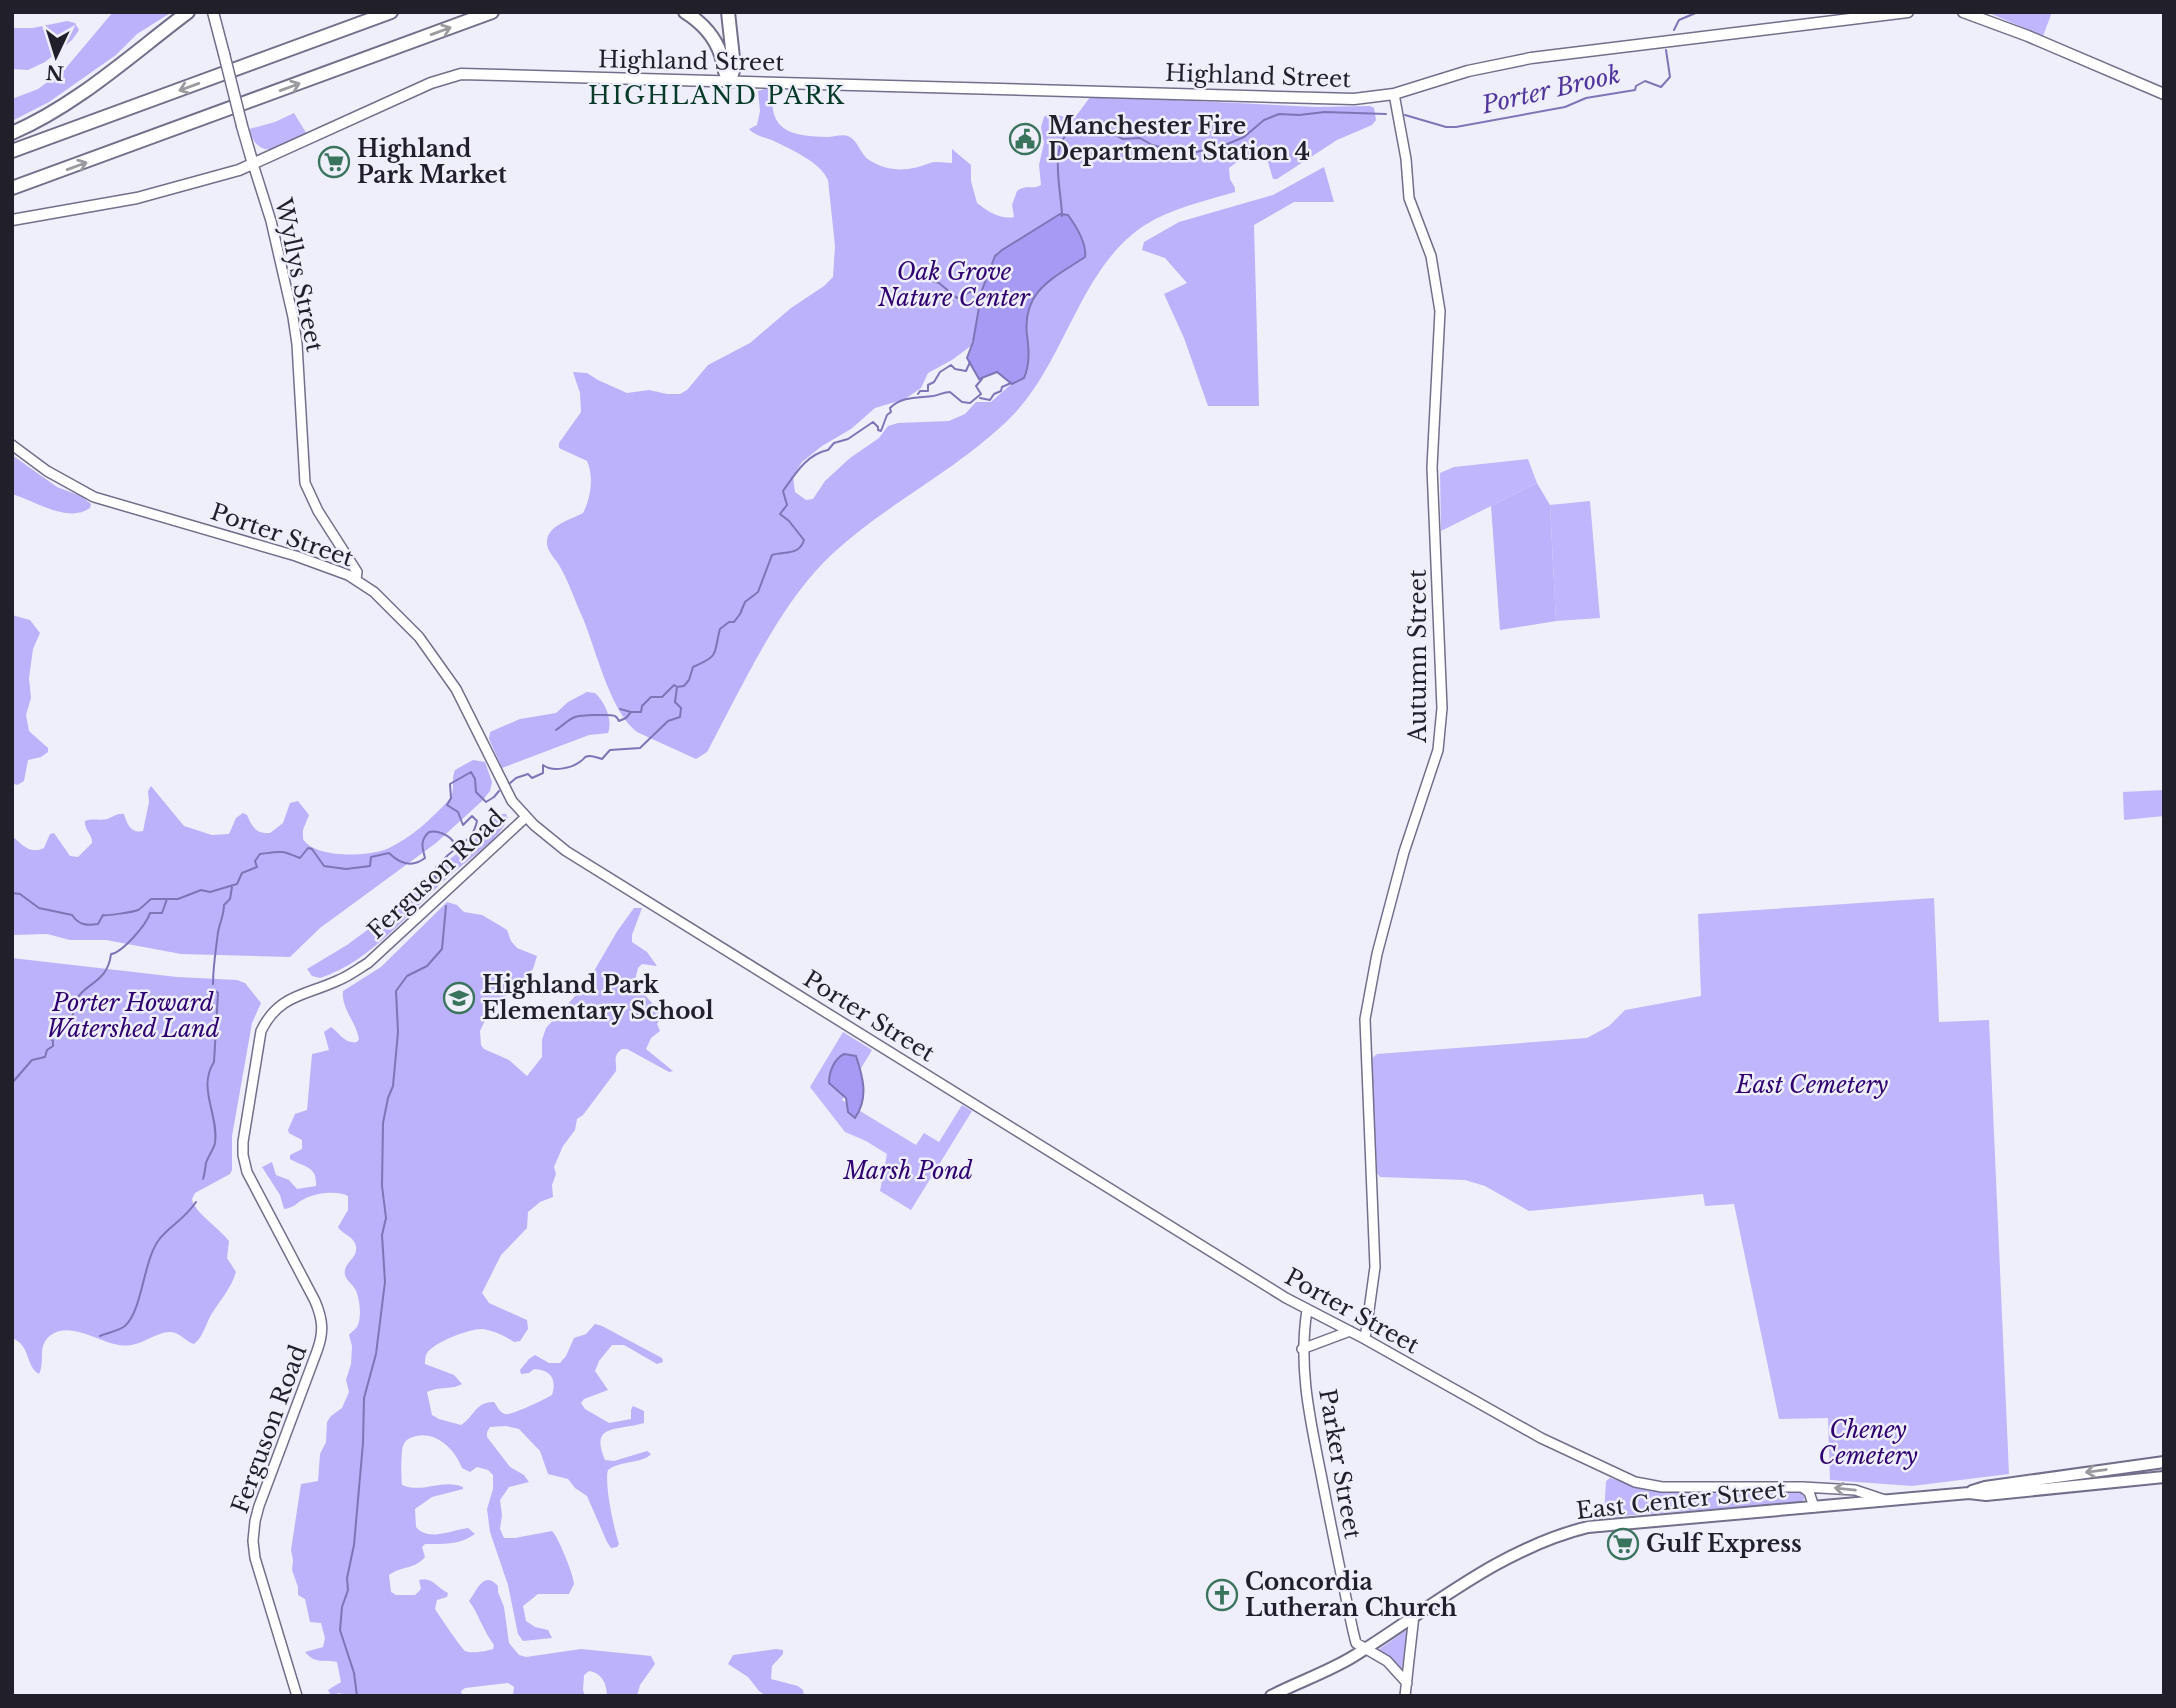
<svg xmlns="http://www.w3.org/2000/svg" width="2176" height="1708" viewBox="0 0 2176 1708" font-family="'Libre Baskerville',serif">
  <rect width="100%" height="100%" fill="#efeefb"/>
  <!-- green -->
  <path fill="#bfb6fd" d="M1987,12H2052L2043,36Z
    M294,113L308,136C284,145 259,164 249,129L275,122Z
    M1528,459L1537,483L1441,531L1440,473L1454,467Z
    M1590,501L1600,618L1556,621L1550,505Z
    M2164,790V816L2124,820L2123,792Z
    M1934,898L1939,1022L1989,1020L2009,1474L1912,1486L1830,1480L1828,1418L1779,1419L1734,1204L1705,1206L1703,1194L1529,1211L1485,1186L1465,1180L1380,1177L1377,1173L1370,1060L1377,1054L1587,1038L1609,1026L1625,1010L1701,996L1698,914Z
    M843,1032L872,1050L842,1100L916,1145L924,1133L939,1142L962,1105L972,1111L911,1210L880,1191L887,1154L866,1141L845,1132L810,1087Z
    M1610,1478L1650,1491L1800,1492L1805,1498L1801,1502L1608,1517L1604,1514L1606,1481Z
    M1407,1630L1402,1669H1401L1390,1658L1378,1650Z"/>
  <!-- forest -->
  <path fill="#bbb2fb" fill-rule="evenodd" d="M113,12H172L137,34L116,55L49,102L12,121V99L38,89L65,69Z
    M67,21L75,23L79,30L72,40L45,62L28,70L12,69V28H33Z
    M768,88L773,91C768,132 792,136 827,137C834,137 842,134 848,136C858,140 860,154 869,160C890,173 909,171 930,163C936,161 946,163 952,163V149L971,165V181L977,203C987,211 1001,220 1014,217L1012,205L1017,191C1026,184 1033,190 1041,185L1039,165L1044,143L1041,127L1044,117L1049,113L1066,117L1076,116L1091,96L1316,107L1370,106L1374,108L1376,120L1372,125L1337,140L1277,179H1273L1268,162L1264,155H1246L1229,168L1230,179L1235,188V192C1205,201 1172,208 1145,225C1080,267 1066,360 1013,415C957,472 880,506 824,562C776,611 740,691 707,752L696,759L639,733C610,715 595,644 581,614C574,598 568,580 559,565C554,557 546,550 547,541C548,525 572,519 583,513C591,498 594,476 587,461L559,448V443L581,412L580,393L573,372L587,373L598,380L627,393L649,390L667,394H680L687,390L708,365L750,343L791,308L824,286L833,277L835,246L828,180C820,162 792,150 774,141C765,137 755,136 749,129L757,125L760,111L758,91ZM1057,215L1070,217L1085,247L1086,254L1042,287L1029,306L1027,327L1028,348L1024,378L1009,386L991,402H976L965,414L949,421L898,423L888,426L879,438L850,458L825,481L813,499L806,500L795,492L793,476L802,462L822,446L851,429L875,408L905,399L921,388L928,373L952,360L972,345L982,290L995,256Z
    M1324,167L1334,202H1294L1254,225L1259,406H1208L1184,338L1164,294L1187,283L1165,258L1142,250L1144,242L1179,222L1273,195Z
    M12,455L57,487L81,496L91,504L90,508C67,524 34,500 12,494Z
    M1537,483L1550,505L1556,621L1500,630L1491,506Z
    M12,615L30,620L40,633L33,649L29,678L31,698L26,715L29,731L48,748V752L41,757L28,760L24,781L17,785L12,783Z
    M587,692L595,693C605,702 613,720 608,733L589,735L502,768L489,739L490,732L520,719L556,713L568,702Z
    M473,760L485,762L492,782L490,791L482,801L436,843L320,928L290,957L181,954L106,940H70L47,934L12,935V836C22,844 29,855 44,848L50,834L54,833L70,856L78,857L92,843C93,835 84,830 85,821C92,818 99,821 107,819C114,817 116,813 124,814C127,824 131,834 143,831L149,802L148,791L151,786L184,826L212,835L229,834L236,818L243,813L247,815C252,826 255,834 270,833L283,823L290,803L298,801L309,815L303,830V839C315,859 370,857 389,848C411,838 432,818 448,801C457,790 450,781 455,770Z
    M502,814H506L508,818C500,840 464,862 447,878C408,913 372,961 320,978L312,976L307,969L347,945L382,919L413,888L474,840L494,818Z
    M447,902L457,905L464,912L482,915L499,925L507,930L511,941L517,948L537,956L533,969L489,1012L480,1031L481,1045L484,1049L509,1060L527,1076L542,1057V1040L546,1028L587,983L618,930L634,908H642L632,935V942L647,952L657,966L642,964L638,968L635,980C642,994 655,1008 668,1014L662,1017L657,1024L660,1031L651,1038L646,1049L673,1071L669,1072L627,1049H622C612,1056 617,1062 616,1071L583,1115L577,1119L575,1130L563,1146L554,1167L556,1174L552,1185L553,1197L540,1202L528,1212L527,1228L501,1255L482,1293L489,1303L527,1320L528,1329L520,1341L514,1342C505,1336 495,1331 483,1329C471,1328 434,1342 427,1353C425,1356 425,1360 425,1364L454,1375L462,1384C453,1390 438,1386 427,1392L432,1415L439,1419L461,1425C474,1417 476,1401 494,1402C497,1406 500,1413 505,1414C511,1416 545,1399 552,1395C557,1379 551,1370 534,1369L529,1373L521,1374L520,1370L529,1359L535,1355L549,1363H560L566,1356L574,1338L586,1334L595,1324L602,1326L662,1358L663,1362L657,1364L624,1345H612L599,1361L595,1371L608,1390L584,1399L581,1403L585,1409L609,1423L631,1419V1410L633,1406L644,1411V1423C618,1431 589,1423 605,1460L614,1461L647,1451L651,1454C642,1464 621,1460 608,1470C604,1484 614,1529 619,1544L617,1547L611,1548L607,1542L587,1496L575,1488L568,1479L548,1474L540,1451L519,1429L506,1426L490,1427L487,1432V1437L510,1467L524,1475L529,1482L509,1487L500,1500L502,1515L500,1529L504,1538H515L552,1531C558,1536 574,1576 574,1584C573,1586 570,1592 569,1594H538L523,1606L526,1621L535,1627L548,1630L552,1638L523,1641L518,1634L508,1585L490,1532L487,1509L493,1489V1475L488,1470L477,1467L470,1472L462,1468C455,1449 436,1431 416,1436C409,1438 406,1439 403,1446C401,1450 401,1478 402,1485C422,1494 443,1478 463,1487V1489L432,1497L415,1509L416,1527C428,1542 452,1530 468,1528L475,1534C460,1545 444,1544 425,1544L422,1547L425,1557C416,1569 401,1566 389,1575L391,1592L396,1595H415L421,1589L419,1580C432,1576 436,1587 448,1593L447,1597L437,1600L435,1609C438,1614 462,1649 465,1651C471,1654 487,1651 493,1649L494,1645C483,1631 479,1614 469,1601C476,1593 483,1569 498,1586V1592L504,1607L509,1643L519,1655L526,1657L581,1649L651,1656L655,1664L640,1685L637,1696H607C607,1684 602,1673 589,1671L584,1675L583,1690L585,1696H513L514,1687L508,1683L465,1688L461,1691L462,1696H344L340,1693L331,1695L328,1690L341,1682L337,1662C324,1659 316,1665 305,1652L323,1647L325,1638L321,1623L310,1622L305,1599L298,1595V1587L292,1570L293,1560L291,1550L301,1484L318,1481L320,1454L326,1442L327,1422L331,1416L342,1408L349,1392L346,1380L351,1364L352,1346L349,1335C351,1332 355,1330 357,1327C362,1319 360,1297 355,1289C352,1283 343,1279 345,1270C347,1260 358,1258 356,1246C354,1236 343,1235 338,1227L348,1210V1196C337,1190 314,1193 304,1199C296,1203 294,1208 284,1209L280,1195L262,1167L272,1162L276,1175L289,1180L297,1189L316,1186C317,1166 306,1168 290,1159V1155L302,1149V1140L289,1133L288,1130L295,1114L307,1110L312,1054L329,1050L324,1032L331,1027C340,1033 344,1044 357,1042L359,1039C356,1022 341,1008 343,991L381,967Z
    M12,958L177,977L237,980L245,983L261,1003L252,1023L232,1136V1170L230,1174L195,1193L192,1199C193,1211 220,1229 229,1241L227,1258L236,1272C231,1289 220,1300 211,1315C205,1326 203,1337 194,1344C186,1342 181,1333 171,1332C155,1331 140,1349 119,1345C98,1342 71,1321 51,1335C36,1346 46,1361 39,1374C25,1366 31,1345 12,1338Z
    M776,1649L783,1650V1654L772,1666L771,1679L798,1686L803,1690L804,1696H766L759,1691L748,1677L728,1664L733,1655Z"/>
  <!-- water -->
  <path fill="#a79af4" stroke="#7e75b7" stroke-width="2" d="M1060,214L1068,215C1076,226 1087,243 1085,257C1054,278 1022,290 1027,335C1029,350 1030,364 1024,378L1012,384L997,372L979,379L967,358L973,342L982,290L995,256L1002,250Z
    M844,1054L856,1056C863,1077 869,1098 855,1118L848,1112L846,1098L829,1083C829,1072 834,1059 844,1054Z"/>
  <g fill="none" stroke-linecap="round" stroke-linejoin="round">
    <!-- stream -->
    <path stroke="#7e75b7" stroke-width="2" d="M1674,30L1679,20L1698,12
      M1405,115L1446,127H1456L1565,107L1586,98L1635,90L1636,86L1645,81L1661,87L1670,77L1666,50
      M1062,216C1062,194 1048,145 1071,131C1076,129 1081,130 1087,130C1108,129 1106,130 1123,139L1140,138L1152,145L1188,154L1225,145L1244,137L1264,120L1279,114L1299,115L1325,112L1386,114
      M923,268L927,274L926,279L939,283L957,298L972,291L984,296
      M918,394L920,391H928V385L934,382L940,372L951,365L955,369L966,371L970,362
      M980,398L990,400L994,394L1001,391L1002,387L1011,383
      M620,709L631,712
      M556,730C562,726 569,719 575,717C580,715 612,714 615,716C617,717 618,719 619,721L626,718L631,712H641L642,706L651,697H662L674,685L677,687
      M509,784L516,778L528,774L532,778L543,773V765C552,772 571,769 581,761C586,758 583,756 590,756C594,756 598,758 602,759L610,750L640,748L668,721L680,717L681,708L675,702L677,687L684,686L689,680L693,667C721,655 713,654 720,629L729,622H734L740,614L745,602L758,592L772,555C785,551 799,556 804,540L789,521L780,514L787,505L783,491C795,474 807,454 828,450L834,443L848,439L873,422L878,427V430L881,431L887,415L891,412L890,408C902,396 918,398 933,396C939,395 944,392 950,392L962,402L970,403L981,394L976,386L982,379
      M440,882L435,877L436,867C440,864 444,859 448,855C461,844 473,840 477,821L472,816L463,825L458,812L447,805L451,798L450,784L471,772L475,779L476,792L486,802L494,797L499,791
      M12,893L20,894L39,908L72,915C79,925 87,926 98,924L103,915C106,916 134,912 138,910C142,908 147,902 151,899H167
      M213,984C213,966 216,950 218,932C220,922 224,915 224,905L230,899L232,887
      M12,1083L32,1060L45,1057L47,1050L53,1046V1041L48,1036L69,1025L73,1021C69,981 107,991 111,954C122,953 147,924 150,913H162L167,899H178L201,890L210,892L237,884L242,873L257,867L255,861L260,854C282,851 280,850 300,858L308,848L312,849L324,866L346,869L370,866L371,857L389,853C400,864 412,868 425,858C422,847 420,840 429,832C437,830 450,835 454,843L465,844
      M203,1179C205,1174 205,1168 206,1163C208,1156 214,1149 215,1143C219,1115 197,1088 214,1062L218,993L215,990
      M100,1336C108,1332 117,1332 125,1326C142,1311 143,1263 158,1241C167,1228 185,1219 196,1202
      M357,1696L354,1673L340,1630L342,1607L348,1590L347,1578L354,1545L363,1443L364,1398L376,1354L385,1282L382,1235L386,1218L382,1186L383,1123L388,1098L393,1086L398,1032L396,991L407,976L427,966L442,949L446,906"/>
    <!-- tertiary casing -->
    <g stroke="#726f8b" stroke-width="12">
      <path id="tertiary" d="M253,164L271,221L293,317L297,344L305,483L318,511L357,572L356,579
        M12,445L47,471L94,497L296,556L348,575L374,592L419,637L456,689L512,801L534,825L566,851L1286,1298L1365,1339L1541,1438L1635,1482L1662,1487H1802L1809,1492L1814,1507
        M1307,1310C1298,1367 1310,1419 1321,1474C1331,1527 1342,1579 1353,1631L1356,1643L1387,1661L1407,1683
        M1365,1339L1375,1267L1365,1019L1377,954L1404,852L1438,750L1442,708L1432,467L1440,311L1431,256L1409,198L1406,159L1394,94
        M1302,1349L1350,1331
        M1803,1487L1855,1490L1885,1500
        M297,1696L255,1558L253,1541L255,1521L259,1506L317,1351C324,1332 323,1320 315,1301L247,1172L243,1155V1142L261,1031C279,994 305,996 339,980C349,976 358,969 368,963L526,817
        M1405,1696L1414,1615"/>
    </g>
    <!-- secondary casing -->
    <g stroke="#726f8b" stroke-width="13">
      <path id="secondary" d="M213,12L224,54
        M1963,12L2028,36L2164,94
        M242,126L253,164
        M12,220L137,198L239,170L431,83L461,74L1354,99L1394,94L1468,71L1531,58L1908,12"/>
    </g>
    <!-- primary casing -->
    <g stroke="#726f8b" stroke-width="14">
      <path id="primary" d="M1972,1491L1985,1487L2164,1462
        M1271,1696C1298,1682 1328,1672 1354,1656C1430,1609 1499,1549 1588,1527L1969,1493L1986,1495L2164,1477"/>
    </g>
    <!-- motorway casing -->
    <g stroke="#726f8b" stroke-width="16">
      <path id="motorway" d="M685,12C701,22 715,37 721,55C724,64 723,73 730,81
        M728,12L734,67L730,81
        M12,133C77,105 132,54 188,12
        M12,151L391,12
        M12,188L492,12"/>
    </g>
    <!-- tertiary -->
    <use href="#tertiary" stroke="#fff" stroke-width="9"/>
    <!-- secondary -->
    <use href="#secondary" stroke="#fff" stroke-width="10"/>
    <!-- primary -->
    <use href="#primary" stroke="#fff" stroke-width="10"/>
    <!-- motorway -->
    <use href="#motorway" stroke="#fff" stroke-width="12"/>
    <!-- secondary-bridge casing -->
    <g stroke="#726f8b" stroke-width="13" stroke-linecap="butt">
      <path id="secondary-bridge" d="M224,54L242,126"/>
    </g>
    <!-- secondary-bridge -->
    <use href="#secondary-bridge" stroke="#fff" stroke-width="10"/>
  </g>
  <!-- one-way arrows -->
  <defs><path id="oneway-shaft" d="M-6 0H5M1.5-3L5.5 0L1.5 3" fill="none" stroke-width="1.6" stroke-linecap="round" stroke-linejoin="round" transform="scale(1.75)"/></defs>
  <g stroke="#9b9a9f">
    <use href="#oneway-shaft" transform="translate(441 31) rotate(-20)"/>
    <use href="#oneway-shaft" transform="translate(189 87) rotate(160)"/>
    <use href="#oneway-shaft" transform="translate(290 87) rotate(-20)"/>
    <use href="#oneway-shaft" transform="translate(77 166) rotate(-20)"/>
    <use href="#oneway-shaft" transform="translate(2096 1471) rotate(172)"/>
    <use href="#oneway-shaft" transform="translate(1845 1489) rotate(-174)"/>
  </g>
  <!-- icons -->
  <defs>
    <g id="civic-ring" transform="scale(1.575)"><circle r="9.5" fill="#efeefb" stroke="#3a745d" stroke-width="1.5"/><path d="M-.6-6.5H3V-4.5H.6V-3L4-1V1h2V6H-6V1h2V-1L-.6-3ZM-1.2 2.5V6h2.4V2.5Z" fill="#3a745d"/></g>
    <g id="supermarket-ring" transform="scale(1.575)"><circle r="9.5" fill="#efeefb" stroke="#3a745d" stroke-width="1.5"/><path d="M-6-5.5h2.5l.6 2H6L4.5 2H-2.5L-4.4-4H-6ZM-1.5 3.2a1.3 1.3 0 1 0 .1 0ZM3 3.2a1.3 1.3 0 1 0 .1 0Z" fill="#3a745d"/></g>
    <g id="school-ring" transform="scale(1.575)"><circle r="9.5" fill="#efeefb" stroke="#3a745d" stroke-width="1.5"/><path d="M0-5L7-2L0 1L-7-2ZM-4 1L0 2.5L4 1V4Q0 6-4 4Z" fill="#3a745d"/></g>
    <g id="church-ring" transform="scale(1.575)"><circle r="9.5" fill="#efeefb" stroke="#3a745d" stroke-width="1.5"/><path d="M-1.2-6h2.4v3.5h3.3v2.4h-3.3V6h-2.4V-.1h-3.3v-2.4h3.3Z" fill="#3a745d"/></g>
  </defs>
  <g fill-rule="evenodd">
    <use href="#civic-ring" x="1025" y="139"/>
    <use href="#supermarket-ring" x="334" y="162"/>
    <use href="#school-ring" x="459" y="998"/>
    <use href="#supermarket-ring" x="1623" y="1544"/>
    <use href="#church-ring" x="1222" y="1595"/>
  </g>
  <g text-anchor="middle" stroke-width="5" stroke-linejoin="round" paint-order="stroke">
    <!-- street labels -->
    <g font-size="23" fill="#201f2a" stroke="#efeefb">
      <text transform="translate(691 61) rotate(1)" y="8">Highland Street</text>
      <text transform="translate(1258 76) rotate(2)" y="8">Highland Street</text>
      <text transform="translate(299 275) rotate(78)" y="8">Wyllys Street</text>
      <text transform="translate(282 535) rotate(19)" y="8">Porter Street</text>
      <text transform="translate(1418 656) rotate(-90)" y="8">Autumn Street</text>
      <text transform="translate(436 874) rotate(-43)" y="8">Ferguson Road</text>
      <text transform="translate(869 1016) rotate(32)" y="8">Porter Street</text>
      <text transform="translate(1352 1311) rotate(29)" y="8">Porter Street</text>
      <text transform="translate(269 1429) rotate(-70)" y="8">Ferguson Road</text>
      <text transform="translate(1340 1464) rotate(80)" y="8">Parker Street</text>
      <text transform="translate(1681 1500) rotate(-6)" y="8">East Center Street</text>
    </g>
    <!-- poi labels -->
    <g font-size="23" font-weight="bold" fill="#201f2a" stroke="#efeefb" text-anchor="start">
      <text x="1048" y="134">Manchester Fire<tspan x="1048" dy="26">Department Station 4</tspan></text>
      <text x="357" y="157">Highland<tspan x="357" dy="26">Park Market</tspan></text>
      <text x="482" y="993">Highland Park<tspan x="482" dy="26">Elementary School</tspan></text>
      <text x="1646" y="1552">Gulf Express</text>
      <text x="1245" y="1590">Concordia<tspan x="1245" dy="26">Lutheran Church</tspan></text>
    </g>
    <!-- park labels -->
    <g font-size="23" font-style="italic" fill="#2e006f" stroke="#efeefb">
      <text x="954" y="280">Oak Grove<tspan x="954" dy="26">Nature Center</tspan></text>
      <text x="133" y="1011">Porter Howard<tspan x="133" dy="26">Watershed Land</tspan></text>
      <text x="1812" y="1093">East Cemetery</text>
      <text x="908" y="1179">Marsh Pond</text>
      <text x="1868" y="1438">Cheney<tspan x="1868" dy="26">Cemetery</tspan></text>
    </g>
    <!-- water labels -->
    <g font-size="24" font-style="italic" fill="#50359c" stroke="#efeefb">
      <text transform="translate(1551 90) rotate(-13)" y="8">Porter Brook</text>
    </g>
    <!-- neighbourhood labels -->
    <g font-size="24" letter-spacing="2" fill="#063a29" stroke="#efeefb">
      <text x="717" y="104">HIGHLAND PARK</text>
    </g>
  </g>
  <!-- border -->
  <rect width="2176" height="1708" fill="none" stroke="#201f2a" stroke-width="28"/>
  <!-- north arrow -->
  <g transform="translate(56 56) rotate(184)" stroke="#efeefb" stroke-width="5" paint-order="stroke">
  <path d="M0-5L12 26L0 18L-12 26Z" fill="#201f2a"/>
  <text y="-10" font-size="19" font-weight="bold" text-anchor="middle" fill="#201f2a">N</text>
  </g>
</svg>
